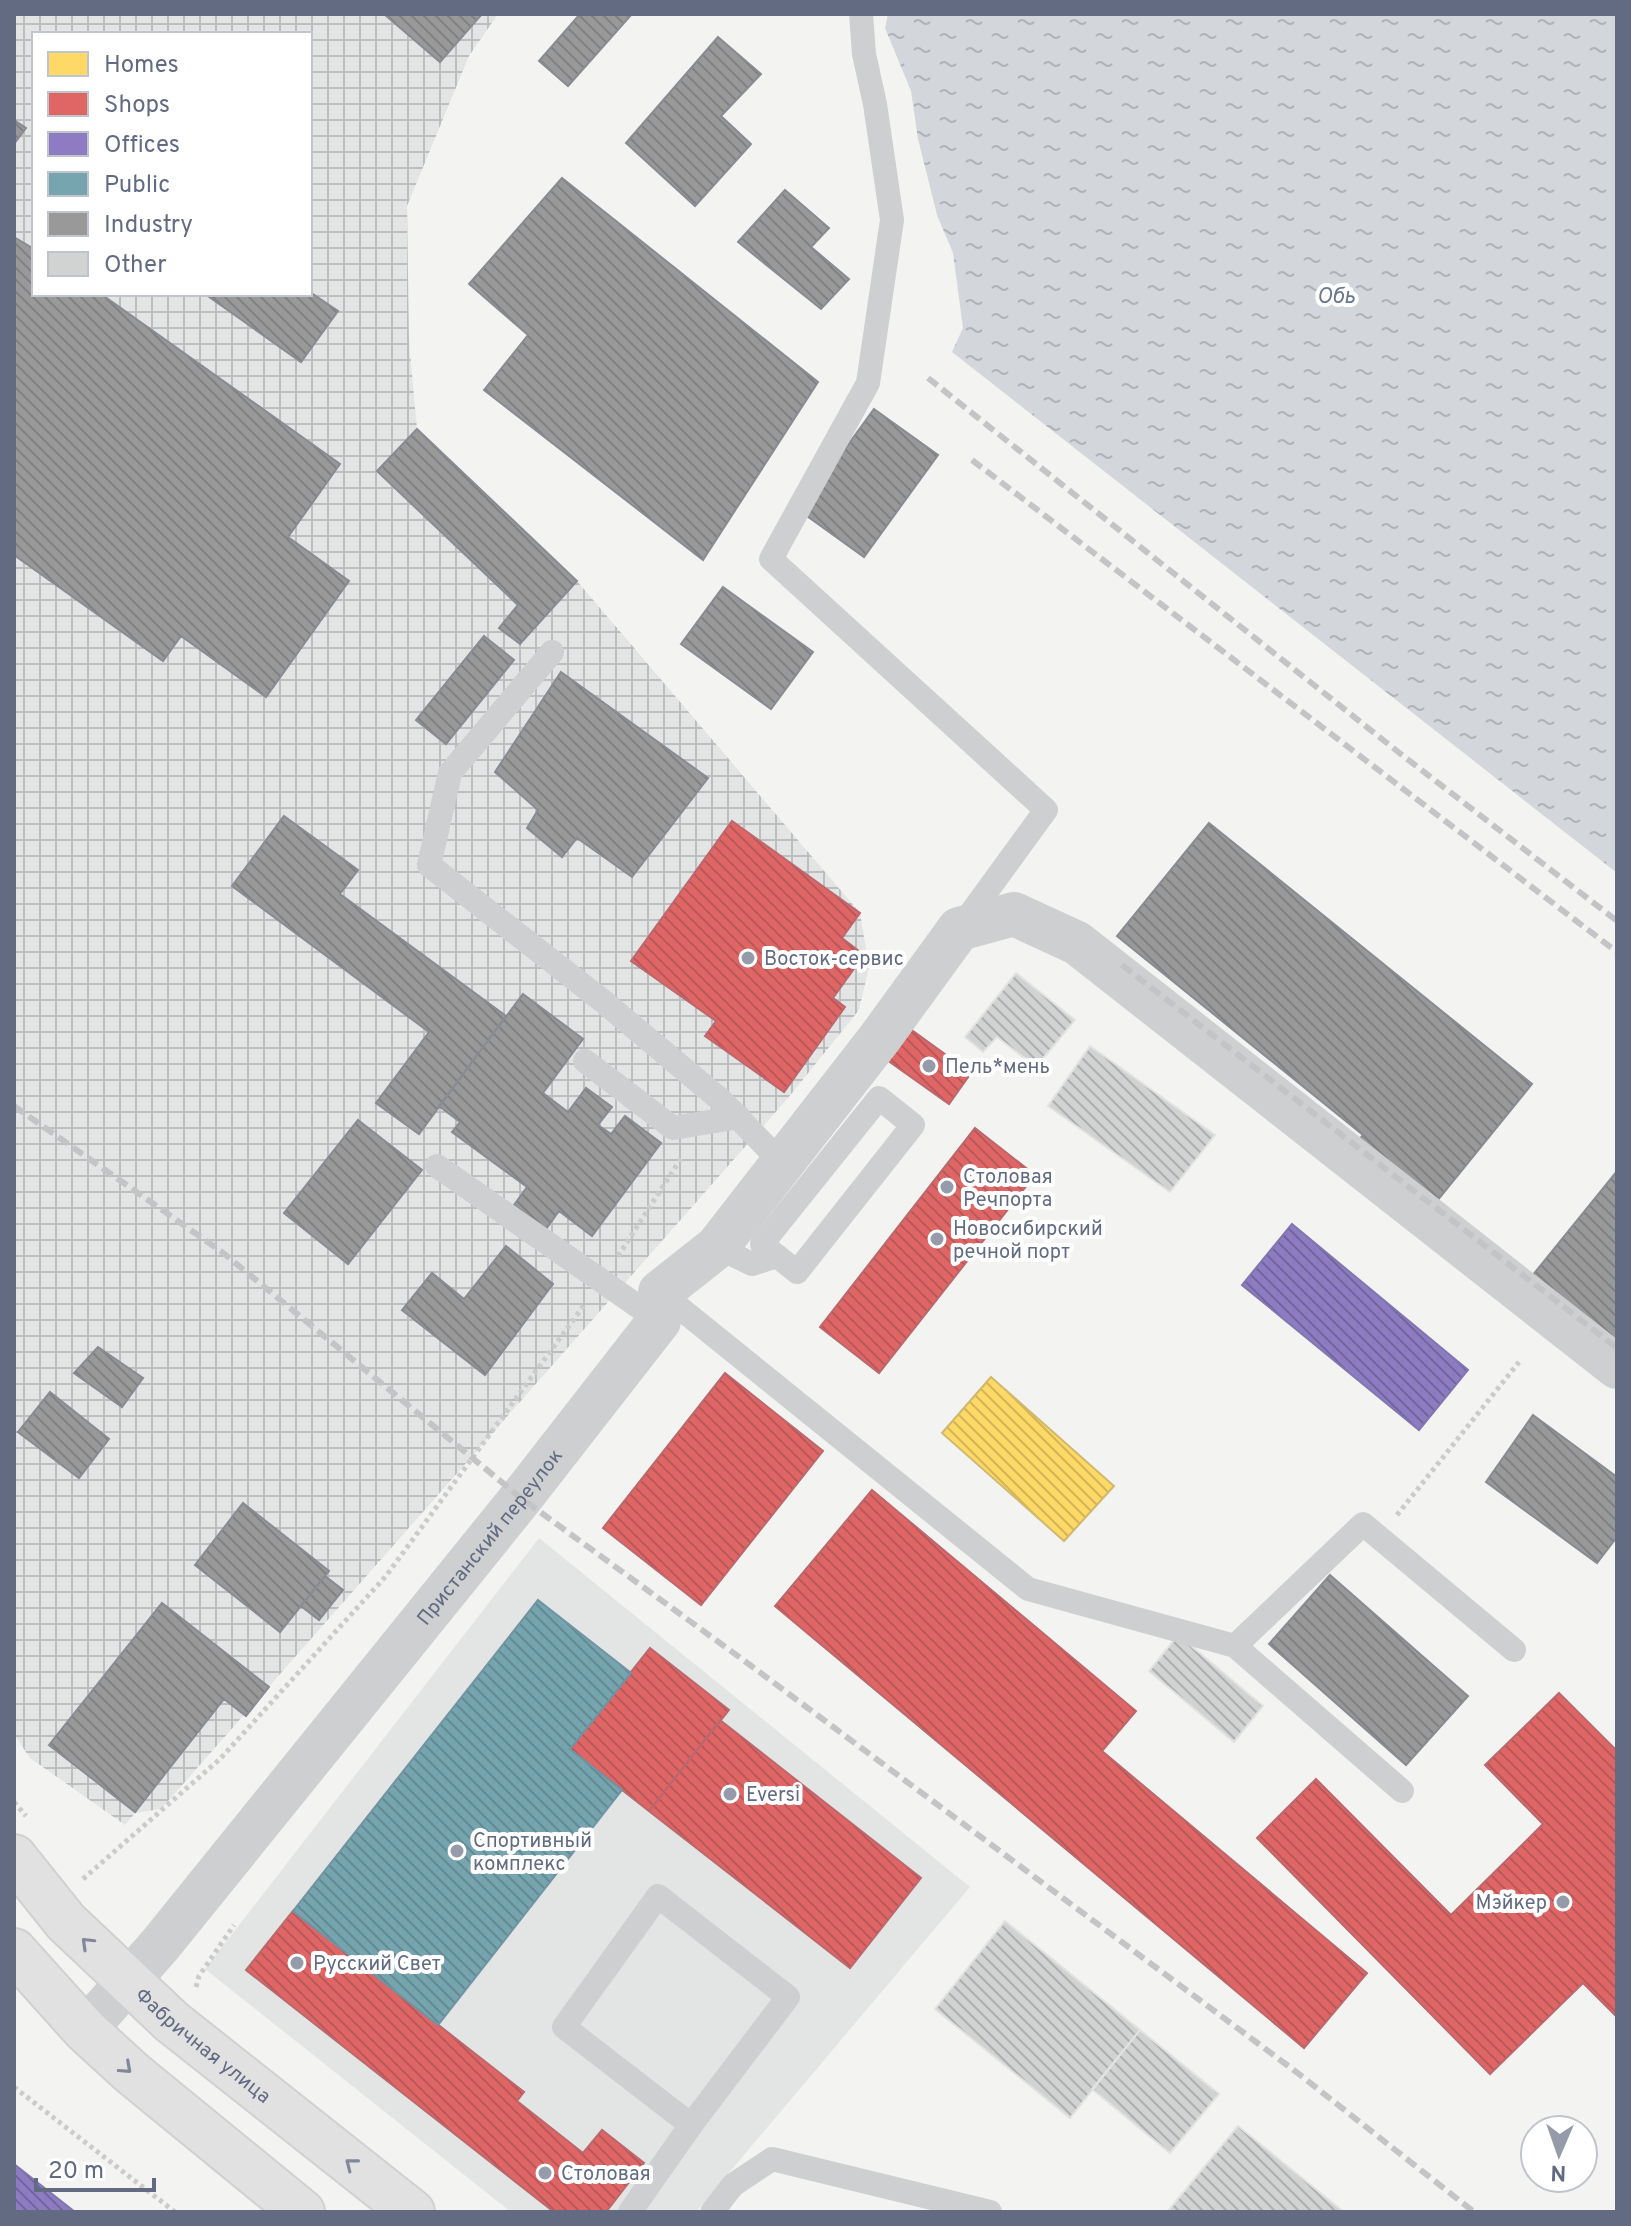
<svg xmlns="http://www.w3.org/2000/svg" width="1631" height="2226" viewBox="0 0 1631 2226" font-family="Overpass,sans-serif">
  <defs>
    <pattern id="industrial-grid" width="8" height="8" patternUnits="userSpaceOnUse" patternTransform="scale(2)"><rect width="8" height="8" fill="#e3e4e4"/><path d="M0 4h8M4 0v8" fill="none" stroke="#bbbdbe"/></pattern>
    <pattern id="water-ripples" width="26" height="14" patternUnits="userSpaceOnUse" patternTransform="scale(2)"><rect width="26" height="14" fill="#d3d7db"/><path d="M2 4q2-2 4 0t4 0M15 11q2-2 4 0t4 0" fill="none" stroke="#afb2b7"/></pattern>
    <pattern id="homes-back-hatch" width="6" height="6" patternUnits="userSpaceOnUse" patternTransform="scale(2)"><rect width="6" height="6" fill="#ffd966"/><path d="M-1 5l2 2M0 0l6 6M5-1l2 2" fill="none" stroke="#d2b459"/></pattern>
    <pattern id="shops-back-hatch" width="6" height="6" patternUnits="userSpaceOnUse" patternTransform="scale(2)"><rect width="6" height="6" fill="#e06666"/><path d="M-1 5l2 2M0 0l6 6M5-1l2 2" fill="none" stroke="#b95859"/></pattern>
    <pattern id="offices-back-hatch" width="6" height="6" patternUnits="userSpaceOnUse" patternTransform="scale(2)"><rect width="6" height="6" fill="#8e7cc3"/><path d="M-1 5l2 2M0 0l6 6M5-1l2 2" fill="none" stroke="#72659c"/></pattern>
    <pattern id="public-back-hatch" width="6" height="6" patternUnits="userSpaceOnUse" patternTransform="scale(2)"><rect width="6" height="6" fill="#76a5af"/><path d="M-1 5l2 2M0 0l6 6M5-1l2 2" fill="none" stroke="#648a94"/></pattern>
    <pattern id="industry-back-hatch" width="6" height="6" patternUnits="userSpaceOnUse" patternTransform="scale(2)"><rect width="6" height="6" fill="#999"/><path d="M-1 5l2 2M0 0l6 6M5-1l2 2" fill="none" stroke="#808182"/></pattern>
    <pattern id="building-back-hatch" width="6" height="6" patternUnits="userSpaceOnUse" patternTransform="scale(2)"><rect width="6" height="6" fill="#d1d2d2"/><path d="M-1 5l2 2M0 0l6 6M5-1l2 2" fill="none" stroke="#adaeb0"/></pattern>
  </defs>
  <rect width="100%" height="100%" fill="#f3f4f1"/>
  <!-- built -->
  <path fill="#e3e4e4" d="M539,1538L970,1887L696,2212H511L205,1969Z"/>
  <!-- industrial -->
  <path fill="url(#industrial-grid)" fill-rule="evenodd" d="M14,14H498L469,56L407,206L409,341L417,429L577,581L860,913L869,967L859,1010L788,1098L161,1809L135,1813L125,1825L30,1758L14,1734ZM34,34H310V294H34Z"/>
  <!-- water -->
  <path fill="url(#water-ripples)" d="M888,14H1617V873L952,352L963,328L953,253L937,215L918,139L911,91L885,28Z"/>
  <!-- homes -->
  <path fill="url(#homes-back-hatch)" stroke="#d0b86e" stroke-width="2" d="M991,1377L1114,1486L1064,1541L942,1433Z"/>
  <!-- shops -->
  <path fill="url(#shops-back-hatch)" stroke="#ba686e" stroke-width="2" d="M732,821L860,913L842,938L864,955L833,998L845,1007L784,1092L705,1036L716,1021L631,961Z
    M909,1028L971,1073L949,1104L887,1060Z
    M975,1128L1035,1175L879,1373L820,1327Z
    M725,1373L823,1451L701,1605L603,1528Z
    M872,1490L1136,1711L1102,1751L1367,1973L1304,2048L775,1606Z
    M650,1648L729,1710L649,1811L570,1749Z
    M1559,1693L1617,1751V2017L1583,1983L1490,2074L1257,1838L1316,1779L1451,1915L1543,1824L1485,1765Z
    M720,1720L921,1878L850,1968L649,1811Z
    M293,1911L524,2092L517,2101L583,2153L602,2130L644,2163L606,2212H554L246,1970Z"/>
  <!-- offices -->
  <path fill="url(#offices-back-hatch)" stroke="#8177b0" stroke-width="2" d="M1292,1224L1468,1370L1419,1430L1242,1285Z
    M14,2164L75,2212H14Z"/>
  <!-- public -->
  <path fill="url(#public-back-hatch)" stroke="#7094a2" stroke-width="2" d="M538,1600L631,1673L570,1749L622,1790L438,2025L293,1911Z"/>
  <!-- industry -->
  <path fill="url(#industry-back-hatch)" stroke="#888b92" stroke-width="2" d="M384,14H482L440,62Z
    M580,14H632L568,86L539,61Z
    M718,37L761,74L721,116L751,144L695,206L626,143Z
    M14,120L26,128L14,144Z
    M562,178L818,382L703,560L484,390L528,335L469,284Z
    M785,190L829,228L811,247L849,279L821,309L738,242Z
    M14,237L34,249V294H101L340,464L288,537L349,581L266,697L181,636L163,661L14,555Z
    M310,292L338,311L301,362L205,294H310Z
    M874,409L938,455L864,557L800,511Z
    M417,429L577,581L520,644L499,628L518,605L377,471Z
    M723,587L813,652L771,709L681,644Z
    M484,636L514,660L446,744L416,720Z
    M561,672L708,778L632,877L577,838L562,857L527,828L538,810L495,772Z
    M284,816L358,870L340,894L506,1016L419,1134L376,1103L429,1032L232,886Z
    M1209,823L1532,1084L1415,1228L1338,1166L1363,1135L1117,936Z
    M523,994L583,1039L543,1093L568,1112L586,1088L612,1107L598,1125L611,1134L625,1116L661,1143L592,1236L559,1211L546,1229L514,1205L527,1187L452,1132L460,1122L439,1106Z
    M358,1120L422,1170L348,1264L284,1213Z
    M1617,1171V1343L1532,1276Z
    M506,1246L553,1284L485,1375L402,1310L432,1273L464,1299Z
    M98,1347L143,1378L122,1407L74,1373Z
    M50,1392L109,1439L79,1478L18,1432Z
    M1533,1415L1617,1477V1537L1597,1563L1486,1482Z
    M243,1503L329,1571L280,1632L195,1565Z
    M1330,1575L1468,1696L1406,1765L1269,1644Z
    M325,1576L343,1590L319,1620L301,1606Z
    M162,1603L269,1687L246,1716L224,1699L135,1812L49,1745Z"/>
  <!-- building -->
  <path fill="url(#building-back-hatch)" stroke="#e2e3e1" stroke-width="2" d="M1016,973L1075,1020L1036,1067L997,1037L983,1052L965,1037Z
    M1090,1046L1215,1135L1170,1192L1048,1106Z
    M1178,1635L1263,1706L1234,1742L1149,1671Z
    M1005,1921L1140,2030L1070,2118L935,2009Z
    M1140,2030L1219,2094L1170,2153L1092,2089Z
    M1238,2126L1344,2212H1167Z"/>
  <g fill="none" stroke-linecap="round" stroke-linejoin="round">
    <!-- primary casing -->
    <g stroke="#cfd1d1" stroke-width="48">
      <g id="primary">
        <path id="s2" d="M14,1857L66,1922L172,2022L412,2212"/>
        <path d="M14,1951L85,2030L132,2073L302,2212"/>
      </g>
    </g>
    <!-- path -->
    <path stroke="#cbcbcc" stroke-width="5" stroke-dasharray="4 4" stroke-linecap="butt" d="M618,1256L682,1157
      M1397,1515L1519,1362
      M14,1802L26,1816
      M83,1879L220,1759L386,1576L585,1304
      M196,1987L199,1976L234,1925
      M14,2087L175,2212"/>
    <!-- lane -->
    <path stroke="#cecfd0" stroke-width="24" d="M861,14L864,54L875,104L892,220L868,383L771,559L1046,810L960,928
      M552,652L450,773L429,865L604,1002L723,1102L782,1163
      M585,1061L673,1128L739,1117
      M879,1098L913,1125L797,1272L762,1244Z
      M437,1166L659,1321
      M717,1247L752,1264L777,1256
      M660,1292L1028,1589L1235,1646L1402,1791
      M1235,1646L1363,1524L1514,1650
      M630,2212L691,2125L788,1997L658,1896L564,2027L691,2125
      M712,2212L733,2185L772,2159L990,2212"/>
    <!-- street -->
    <path stroke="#cecfd0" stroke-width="44" id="s1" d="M85,2030L160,1945L521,1498L659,1321L660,1292L717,1247L879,1039L959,929L1014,914L1077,943L1617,1367"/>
    <!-- primary -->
    <use href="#primary" stroke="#e1e1e2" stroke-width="44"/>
    <!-- rail -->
    <path stroke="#c4c4c6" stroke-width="6" stroke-dasharray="12 6" stroke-linecap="butt" d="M928,378L1402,755L1617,921
      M972,460L1617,952
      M1122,965L1617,1348
      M14,1106L222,1252L521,1498L746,1662L1295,2071L1474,2212"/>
  </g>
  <!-- one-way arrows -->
  <defs><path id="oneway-chevron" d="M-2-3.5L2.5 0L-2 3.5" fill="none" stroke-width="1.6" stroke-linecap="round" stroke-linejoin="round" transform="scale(2)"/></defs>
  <g stroke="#82889a">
    <use href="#oneway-chevron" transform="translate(87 1943) rotate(-136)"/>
    <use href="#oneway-chevron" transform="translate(126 2068) rotate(42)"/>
    <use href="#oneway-chevron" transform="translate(351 2164) rotate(-142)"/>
  </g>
  <!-- markers -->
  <g fill="#959ba9" stroke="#fff" stroke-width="3">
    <circle cx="748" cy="958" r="8"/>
    <circle cx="929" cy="1066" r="8"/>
    <circle cx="947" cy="1187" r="8"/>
    <circle cx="937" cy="1239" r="8"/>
    <circle cx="730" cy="1794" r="8"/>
    <circle cx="457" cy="1851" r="8"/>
    <circle cx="1563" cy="1902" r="8"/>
    <circle cx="297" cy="1963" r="8"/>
    <circle cx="545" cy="2173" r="8"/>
  </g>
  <g text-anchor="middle" stroke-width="8" stroke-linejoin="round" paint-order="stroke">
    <!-- poi labels -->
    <g font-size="20" fill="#626b82" stroke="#fff" text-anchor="start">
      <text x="764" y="965">Восток-сервис</text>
      <text x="945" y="1073">Пель*мень</text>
      <text x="963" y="1183">Столовая<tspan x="963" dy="23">Речпорта</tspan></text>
      <text x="953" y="1235">Новосибирский<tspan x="953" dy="23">речной порт</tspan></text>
      <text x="746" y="1801">Eversi</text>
      <text x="473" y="1847">Спортивный<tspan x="473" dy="23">комплекс</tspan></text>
      <text x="1547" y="1909" text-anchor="end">Мэйкер</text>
      <text x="313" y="1970">Русский Свет</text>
      <text x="561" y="2180">Столовая</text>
    </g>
    <!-- street labels -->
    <g font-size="20" fill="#626b82" stroke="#fff">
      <text dy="7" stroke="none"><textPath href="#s1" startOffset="638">Пристанский переулок</textPath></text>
      <text dy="7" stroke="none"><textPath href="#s2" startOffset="268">Фабричная улица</textPath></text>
    </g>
    <!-- water labels -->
    <g font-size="22" font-style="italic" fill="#67788e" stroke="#fff">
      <text x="1336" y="303">Обь</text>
    </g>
  </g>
  <!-- border -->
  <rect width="1631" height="2226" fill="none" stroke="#626b82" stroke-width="32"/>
  <!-- legend -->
  <rect x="32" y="32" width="280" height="264" fill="#ffffff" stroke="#c0c4cd" stroke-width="2"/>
  <rect x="48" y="52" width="40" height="24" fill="#ffd966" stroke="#c0c4cd" stroke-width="2"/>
  <text x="104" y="72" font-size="24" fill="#626b82">Homes</text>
  <rect x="48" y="92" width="40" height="24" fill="#e06666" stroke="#c0c4cd" stroke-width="2"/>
  <text x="104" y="112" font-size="24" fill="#626b82">Shops</text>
  <rect x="48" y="132" width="40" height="24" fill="#8e7cc3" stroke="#c0c4cd" stroke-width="2"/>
  <text x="104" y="152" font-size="24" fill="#626b82">Offices</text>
  <rect x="48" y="172" width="40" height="24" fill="#76a5af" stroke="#c0c4cd" stroke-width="2"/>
  <text x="104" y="192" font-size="24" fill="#626b82">Public</text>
  <rect x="48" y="212" width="40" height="24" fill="#999999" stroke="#c0c4cd" stroke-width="2"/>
  <text x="104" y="232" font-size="24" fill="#626b82">Industry</text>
  <rect x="48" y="252" width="40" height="24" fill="#d1d2d2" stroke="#c0c4cd" stroke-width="2"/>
  <text x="104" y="272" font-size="24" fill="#626b82">Other</text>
  <!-- north arrow -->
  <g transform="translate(1559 2154) rotate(182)"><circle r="38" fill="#ffffff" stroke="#c0c4cd" stroke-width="2"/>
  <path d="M0-6L14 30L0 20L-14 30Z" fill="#959ba9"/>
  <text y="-12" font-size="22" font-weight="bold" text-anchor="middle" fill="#626b82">N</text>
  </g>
  <!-- scale -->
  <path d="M36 2178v12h118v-12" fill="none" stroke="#626b82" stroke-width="4"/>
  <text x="48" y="2178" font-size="24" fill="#626b82" stroke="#ffffff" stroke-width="6" paint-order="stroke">20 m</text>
</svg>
